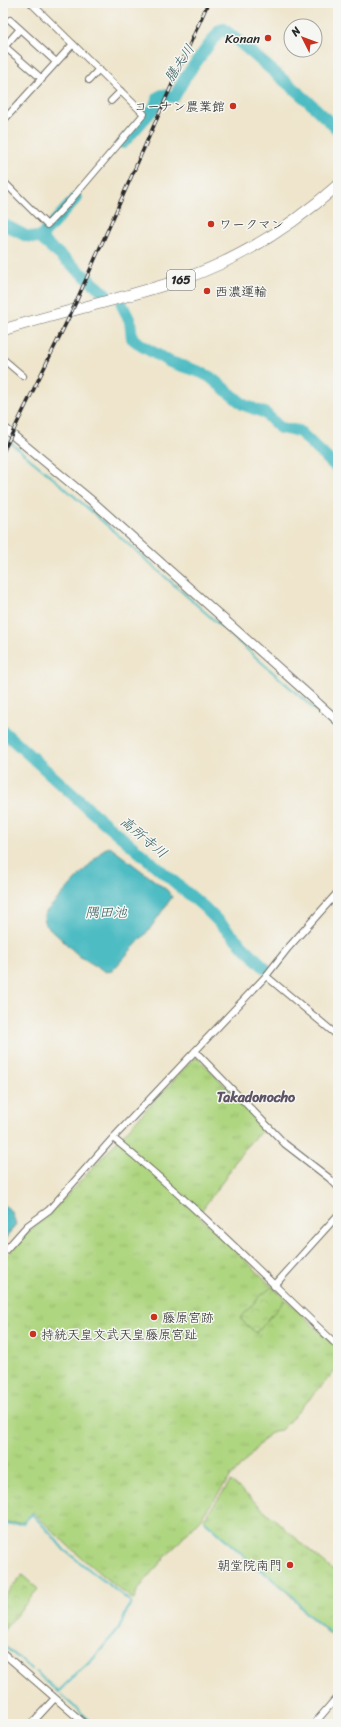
<svg xmlns="http://www.w3.org/2000/svg" width="341" height="1727" viewBox="0 0 341 1727" font-family="Sriracha,'Klee One',sans-serif">
  <defs>
    <pattern id="grass-tufts" width="24" height="20" patternUnits="userSpaceOnUse"><rect width="24" height="20" fill="#aed57f"/><path d="M3 7l-1-3M5 7V3M7 7l1-3M15 17l-1-3M17 17v-4M19 17l1-3" fill="none" stroke="#96b76e"/></pattern>
    <pattern id="park-crowns" width="20" height="18" patternUnits="userSpaceOnUse"><rect width="20" height="18" fill="#aed57f"/><path d="M2 6a3 3 0 1 1 6 0M12 15a3 3 0 1 1 6 0" fill="none" stroke="#96b76e"/></pattern>
  </defs>
  <rect width="100%" height="100%" fill="#f6f6f2"/>
  <filter id="ink" filterUnits="userSpaceOnUse"><feTurbulence type="fractalNoise" baseFrequency=".025" numOctaves="2"/><feDisplacementMap in="SourceGraphic" scale="8" xChannelSelector="R" yChannelSelector="G"/><feConvolveMatrix kernelMatrix="1 2 1 2 8 2 1 2 1" color-interpolation-filters="sRGB"/></filter>
  <filter id="wash" filterUnits="userSpaceOnUse"><feTurbulence type="fractalNoise" baseFrequency=".012" numOctaves="4" result="noise"/><feDisplacementMap in="SourceGraphic" scale="16" xChannelSelector="R" yChannelSelector="G"/><feGaussianBlur stdDeviation="0.9" result="paint"/><feColorMatrix in="noise" values="0 0 0 0 0 0 0 0 0 0 0 0 0 0 0 0 0 1.4 0 .05"/><feComposite in="paint" operator="in"/></filter>
  <g filter="url(#wash)">
    <rect width="100%" height="100%" fill="#eee5cc"/>
    <!-- grass -->
    <path fill="url(#grass-tufts)" stroke="#6c8055" d="M194,1058H198L266,1128L251,1141L236,1160L226,1177L198,1215L338,1349V1368L281,1430L274,1431L266,1437L229,1479L201,1518L151,1573L137,1591L134,1600C97,1573 65,1544 33,1512L24,1522L3,1524V1260L31,1229L50,1214Z
      M231,1481L338,1575V1641L304,1612L291,1596L203,1520Z"/>
    <!-- park -->
    <path fill="url(#park-crowns)" stroke="#6c8055" d="M272,1287L286,1299L256,1333L240,1319L260,1296Z
      M22,1575L38,1589L3,1631V1598Z"/>
    <!-- water -->
    <path fill="#4dbcc3" stroke="#3c7477" d="M110,847L167,890L172,897L149,930L112,971L106,972L79,956L45,924L44,914L104,849Z
      M3,1203L12,1212L16,1224L3,1242Z"/>
    <g fill="none" stroke-linecap="round" stroke-linejoin="round">
      <!-- stream -->
      <path stroke="#4dbcc3" stroke-width="2" d="M3,441L6,439L66,489L338,730
        M3,1520L8,1525L23,1523L32,1514L50,1533
        M204,1520L253,1564L291,1594L305,1612L338,1639
        M51,1534L64,1550L131,1602L119,1628L94,1658L79,1672
        M3,1645L32,1669
        M36,1672L58,1692
        M58,1692L77,1673
        M61,1695L94,1724"/>
      <!-- river -->
      <path stroke="#4dbcc3" stroke-width="12" d="M123,143L154,108L158,97L162,95L174,97L186,76L220,30L224,29L308,101L338,130
        M3,224L26,236L40,238L106,294
        M40,238L76,198
        M122,305L130,321L132,338L142,346L170,362L200,372L210,377L244,405L265,413L280,428L299,431L338,469
        M3,731L93,813L204,907L265,968"/>
    </g>
  </g>
  <g filter="url(#ink)">
    <g fill="none" stroke-linecap="round" stroke-linejoin="round">
      <!-- street casing -->
      <g stroke="#6f6c63" stroke-width="8">
        <path id="street" d="M10,20L20,29
          M3,45L42,79
          M5,46L20,29L56,62
          M89,80L99,69
          M111,101L121,91
          M3,121L73,44
          M3,181L47,225L69,202L144,114L31,3
          M3,359L23,376
          M266,976L338,1036
          M195,1051L285,1144L329,1178L338,1187
          M113,1138C193,1203 264,1276 338,1346
          M3,1253L27,1226L49,1210L113,1138L266,976L288,948L338,892
          M274,1286L338,1215
          M3,1653L85,1724
          M31,1724L55,1698
          M314,1724L338,1696"/>
      </g>
      <!-- secondary casing -->
      <g stroke="#6f6c63" stroke-width="10">
        <path id="secondary" d="M3,427L92,501L338,721"/>
      </g>
      <!-- highway casing -->
      <g stroke="#6f6c63" stroke-width="12">
        <path id="highway" d="M3,330C63,311 124,299 183,279C240,259 293,225 338,185"/>
      </g>
      <!-- street -->
      <use href="#street" stroke="#fff" stroke-width="6"/>
      <!-- secondary -->
      <use href="#secondary" stroke="#fff" stroke-width="8"/>
      <!-- highway -->
      <use href="#highway" stroke="#fff" stroke-width="11"/>
      <!-- rail casing -->
      <g stroke="#2b2b2b" stroke-width="3.5">
        <path id="rail" d="M3,452L72,311L208,3"/>
      </g>
      <!-- rail -->
      <use href="#rail" stroke="#f6f6f2" stroke-width="2" stroke-dasharray="6" stroke-linecap="butt"/>
    </g>
  </g>
  <!-- markers -->
  <g fill="#c8321e" stroke="#f6f6f2" stroke-width="1.5">
    <circle cx="268" cy="38" r="4"/>
    <circle cx="233" cy="106" r="4"/>
    <circle cx="211" cy="224" r="4"/>
    <circle cx="207" cy="291" r="4"/>
    <circle cx="154" cy="1317" r="4"/>
    <circle cx="33" cy="1334" r="4"/>
    <circle cx="290" cy="1565" r="4"/>
  </g>
  <g text-anchor="middle" stroke-width="3" stroke-linejoin="round" paint-order="stroke">
    <!-- shield labels -->
    <rect fill="#f6f6f2" stroke="#686867" stroke-width="1" x="167" y="270" width="28" height="20" rx="3"/>
    <g font-size="12" font-weight="bold" fill="#2b2b2b">
      <text x="181" y="284">165</text>
    </g>
    <!-- poi labels -->
    <g font-size="13" fill="#2b2b2b" stroke="#f6f6f2" text-anchor="start">
      <text x="260" y="43" text-anchor="end">Konan</text>
      <text x="225" y="111" text-anchor="end">コーナン農業館</text>
      <text x="219" y="229">ワークマン</text>
      <text x="215" y="296">西濃運輸</text>
      <text x="162" y="1322">藤原宮跡</text>
      <text x="41" y="1339">持統天皇文武天皇藤原宮趾</text>
      <text x="282" y="1570" text-anchor="end">朝堂院南門</text>
    </g>
    <!-- water labels -->
    <g font-size="14" font-style="italic" fill="#375e60" stroke="#f6f6f2">
      <text transform="translate(179 63) rotate(-56)" y="5">膳夫川</text>
      <text transform="translate(144 837) rotate(40)" y="5">高所寺川</text>
      <text x="106" y="917">隅田池</text>
    </g>
    <!-- neighbourhood labels -->
    <g font-size="14" font-weight="bold" fill="#5f5465" stroke="#f6f6f2">
      <text x="256" y="1102">Takadonocho</text>
    </g>
  </g>
  <!-- margin -->
  <rect width="341" height="1727" fill="none" stroke="#f6f6f2" stroke-width="16"/>
  <!-- north arrow -->
  <g transform="translate(303 38) rotate(312)"><circle r="19" fill="#f6f6f2" stroke="#a5a5a2"/>
  <path d="M0-3L7 15L0 10L-7 15Z" fill="#c8321e"/>
  <text y="-6" font-size="11" font-weight="bold" text-anchor="middle" fill="#2b2b2b">N</text>
  </g>
</svg>
